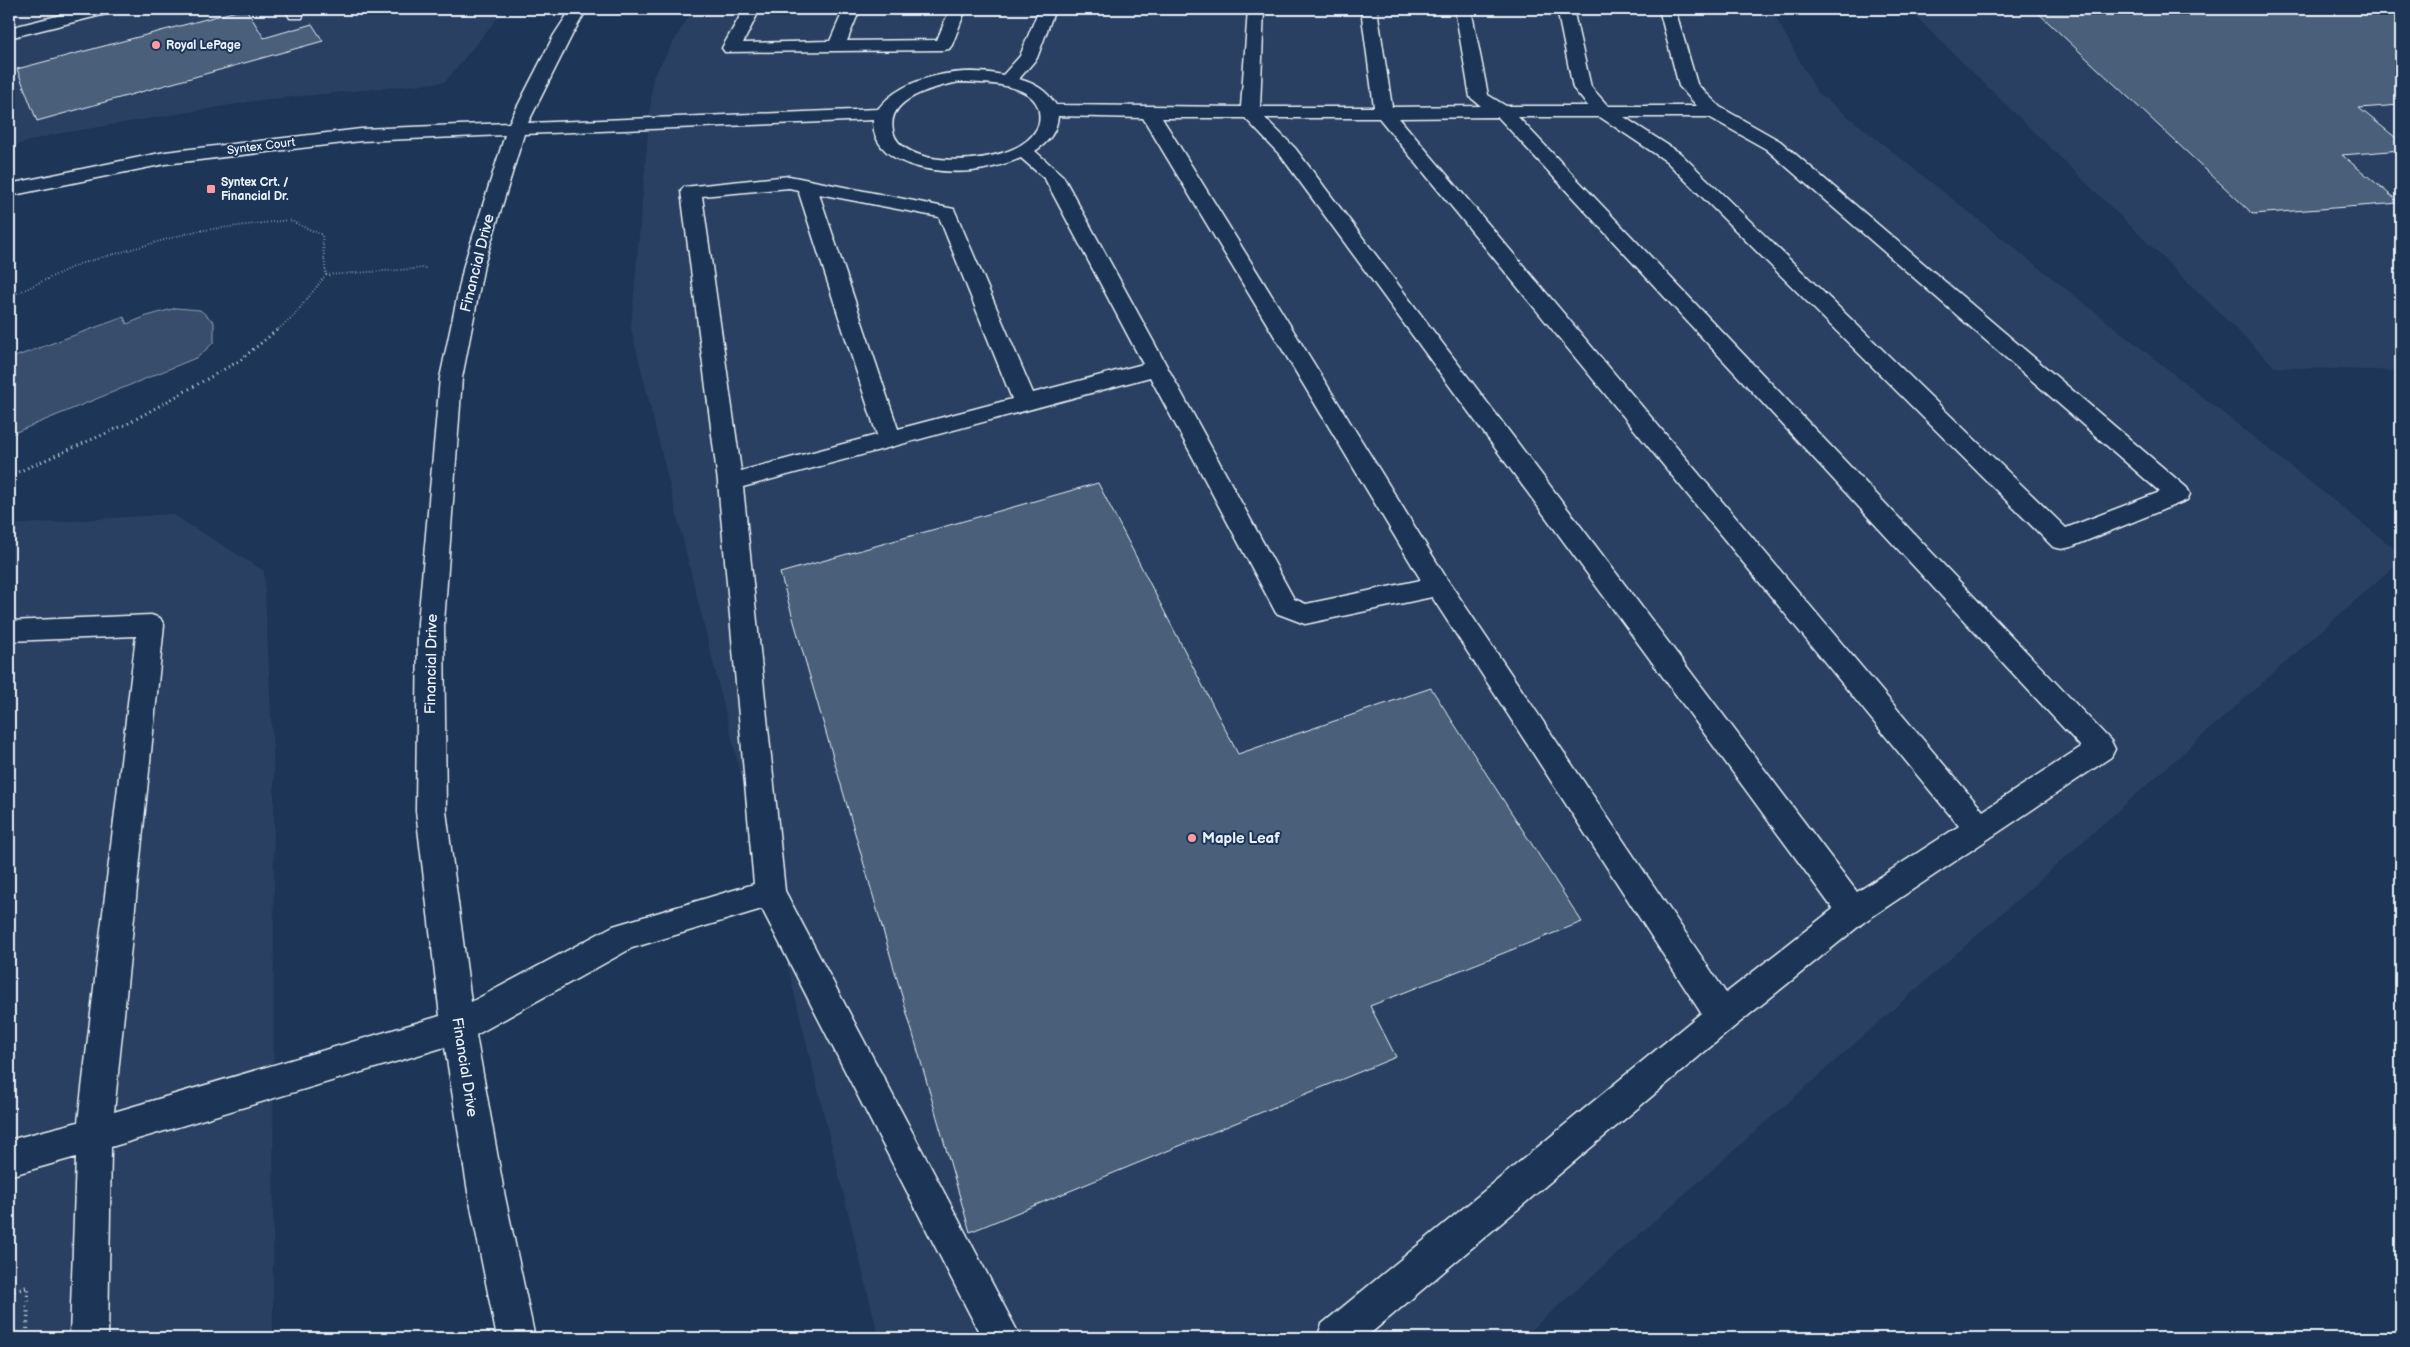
<svg xmlns="http://www.w3.org/2000/svg" width="2410" height="1347" viewBox="0 0 2410 1347" font-family="'Balsamiq Sans',sans-serif">
  <rect width="100%" height="100%" fill="#1d3557"/>
  <filter id="ink" filterUnits="userSpaceOnUse"><feTurbulence type="fractalNoise" baseFrequency=".02" numOctaves="2"/><feDisplacementMap in="SourceGraphic" scale="10" xChannelSelector="R" yChannelSelector="G"/><feConvolveMatrix kernelMatrix="1 2 1 2 8 2 1 2 1" color-interpolation-filters="sRGB"/></filter>
  <g filter="url(#ink)">
    <!-- built -->
    <path fill="#2a4162" d="M9,9H505L445,82L261,100L51,135L9,147Z
      M693,9H1771L1817,92L2401,554V560L1522,1338H879L631,328L653,77Z
      M1908,9H2401V371L2275,367Z
      M172,514L264,571L274,775L273,1338H9V525Z"/>
    <!-- green -->
    <path fill="#374d6c" stroke="#909fb2" d="M176,308L200,310L214,322V342L198,357L9,435V359L124,317L127,324L147,316Z"/>
    <!-- building -->
    <path fill="#495e7a" stroke="#e8f1f8" d="M244,9H246L264,38L312,24L323,41L37,121L17,69Z
      M2034,9H2401V105L2359,108L2401,142V150L2342,155L2400,203L2253,214Z
      M1098,483L1238,754L1431,688L1582,922L1370,1006L1396,1057L970,1232L780,573Z"/>
    <g fill="none" stroke-linecap="round" stroke-linejoin="round">
      <!-- minor casing -->
      <g stroke="#e8f1f8" stroke-width="3">
        <path id="minor" d="M85,9H112L110,13L9,38V28Z
          M285,9H301L304,14L302,18H290Z
          M571,9H587L572,35L528,123L878,109C905,74 963,67 1003,75L1020,56L1039,9H1055L1037,58L1019,79C1036,84 1046,90 1056,105L1241,107L1248,9H1264L1260,107H1374L1361,9H1377L1392,107L1481,106L1470,97L1455,9H1471L1488,95L1506,106H1588L1573,88L1557,9H1573L1591,87L1608,106H1697L1679,86L1659,9H1675L1697,84L1720,107L1780,141L2187,488L2190,494L2187,500L2071,547L2062,549L2053,547L1666,161L1600,117H1518L2111,741L2115,749L2111,757L1864,922L1734,1027L1365,1338H1317L1322,1324L1701,1013L1432,597L1305,624L1276,613L1150,377L743,487L785,891L1021,1338H982L762,909L632,948L476,1035L504,1192L535,1338H497L468,1192L445,1047L111,1147L108,1338H70L76,1157L9,1176V1140L78,1122L136,636L9,641V621L151,615L160,618L164,625L114,1112L440,1016L416,811L418,623L440,378L464,265L505,135L361,141L165,164L9,196V184L165,152L361,129L509,123L554,35ZM959,82C982,83 1034,82 1039,111C1040,118 1040,124 1036,130C1020,159 952,165 923,156C910,152 895,145 893,130C886,98 935,87 959,82ZM1058,116L1143,118L1421,580L1306,604L1294,599L1063,176L1035,151C1048,143 1057,131 1058,116ZM1498,117L2081,747L1983,811L1399,118ZM1624,117H1709L1766,149L2160,492L2066,528L1680,153ZM1162,118H1245L1281,156L1833,909L1726,993L1447,579ZM1265,118H1379L1959,826L1857,892L1295,148ZM873,120C872,167 937,174 972,171C989,169 1005,164 1021,158L1045,179L1143,364L1033,393L954,209L789,176L684,187L681,191L718,482L754,884L613,926L471,1002L446,811L444,623L462,378L484,265L524,134ZM789,188L798,190L877,435L741,471L702,196ZM819,194L939,217L1012,399L898,429Z
          M744,9H760L743,43L830,41L844,9H860L847,41L937,40L950,9H966L952,45L949,49L943,50L725,52L722,48Z"/>
      </g>
      <!-- path-far2 -->
      <path stroke="#e8f1f8" stroke-width="2" stroke-dasharray="0.5 2.5" stroke-linecap="butt" d="M326,275L427,268
        M9,297L79,264L196,231L289,220L322,235L326,275L292,318L276,331"/>
      <!-- path-far1 -->
      <path stroke="#e8f1f8" stroke-width="3" stroke-dasharray="1 4" stroke-linecap="butt" d="M9,476L127,424L239,361L277,330"/>
      <!-- path -->
      <path stroke="#e8f1f8" stroke-width="4" stroke-dasharray="1 4.5" stroke-linecap="butt" d="M9,1292L28,1287L27,1338"/>
      <!-- minor -->
      <use href="#minor" fill="#1d3557" fill-rule="evenodd"/>
    </g>
  </g>
  <!-- markers -->
  <g fill="#ff9aa2" stroke="#1d3557" stroke-width="2">
    <circle cx="156" cy="45" r="5"/>
    <rect x="206" y="184" width="10" height="10" rx="2.5"/>
    <circle cx="1192" cy="838" r="5"/>
  </g>
  <g text-anchor="middle" stroke-width="4" stroke-linejoin="round" paint-order="stroke">
    <!-- far-poi labels -->
    <g font-size="12" font-weight="bold" fill="#e8f1f8" stroke="#1d3557" text-anchor="start">
      <text x="166" y="49">Royal LePage</text>
      <text x="221" y="186">Syntex Crt. /<tspan x="221" dy="14">Financial Dr.</tspan></text>
    </g>
    <!-- far-street labels -->
    <g font-size="12" fill="#e8f1f8" stroke="#1d3557">
      <text transform="translate(261 146) rotate(-7)" y="4">Syntex Court</text>
    </g>
    <!-- street labels -->
    <g font-size="15" fill="#e8f1f8" stroke="#1d3557">
      <text transform="translate(477 263) rotate(-76)" y="5">Financial Drive</text>
      <text transform="translate(431 664) rotate(-89)" y="5">Financial Drive</text>
      <text transform="translate(465 1067) rotate(81)" y="5">Financial Drive</text>
    </g>
    <!-- poi labels -->
    <g font-size="15" font-weight="bold" fill="#e8f1f8" stroke="#1d3557" text-anchor="start">
      <text x="1202" y="843">Maple Leaf</text>
    </g>
  </g>
  <!-- margin -->
  <rect width="2410" height="1347" fill="none" stroke="#1d3557" stroke-width="30"/>
  <rect x="15" y="15" width="2380" height="1317" fill="none" stroke="#e8f1f8" stroke-width="2" filter="url(#ink)"/>
</svg>
